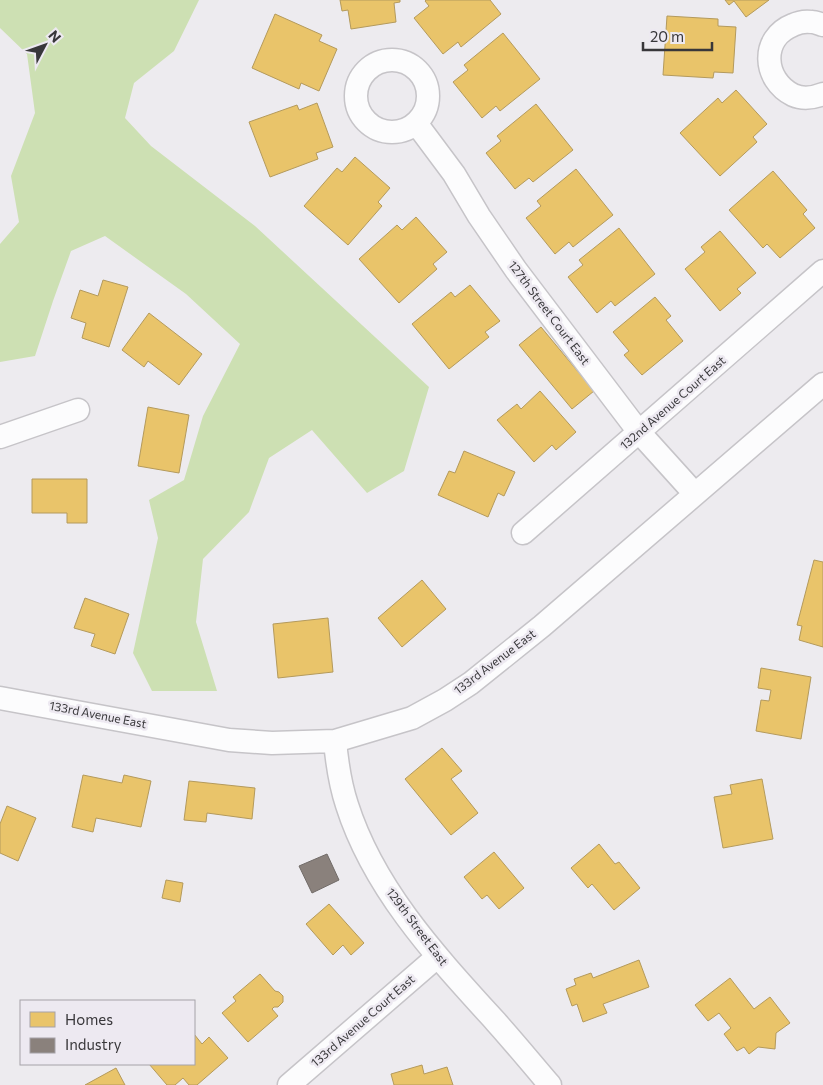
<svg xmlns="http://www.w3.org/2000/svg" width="823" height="1085" viewBox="0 0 823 1085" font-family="Commissioner,sans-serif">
  <rect width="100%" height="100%" fill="#edebef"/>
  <!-- green -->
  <path fill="#cde0b3" d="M0,0H199L174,51L134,83L125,118L151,146L255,226L429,387L404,471L367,493L312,430L269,458L249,512L203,559L196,622L217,691H152L133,653L158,538L149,500L184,480L203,416L240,344L186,294L105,236L71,251L53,301L35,356L0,362V244L19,222L11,176L35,113L27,54L0,28Z"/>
  <!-- homes -->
  <path fill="#e9c46a" stroke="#b49a5c" d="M340,0H400V2L394,3L396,22L351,29L348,10L342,11Z
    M426,0H490L501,14L461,47L458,42L443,54L414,18L429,6L425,1Z
    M725,0H769L746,17L734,1L729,5Z
    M275,14L322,35L319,41L337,49L319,91L301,83L299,89L252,68Z
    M667,16L718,19V26L736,27L733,73L714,72L713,78L663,75Z
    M503,33L540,79L500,111L496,106L482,118L453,82L468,70L464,65Z
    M736,90L767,124L753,137L757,142L720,176L680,133L718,98L722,103Z
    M317,103L333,147L316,153L318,159L270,177L249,122L297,105L299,110Z
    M536,104L573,150L533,182L529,178L515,189L486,153L501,141L497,136Z
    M355,157L390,188L378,202L382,206L348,245L304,206L337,168L342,172Z
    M576,169L613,215L573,247L569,242L555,254L526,218L541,206L537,201Z
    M773,171L807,210L803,214L815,228L780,258L767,244L763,248L729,210Z
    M416,217L447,252L433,264L437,269L399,303L359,259L397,225L402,230Z
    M619,228L655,274L615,306L611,301L597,313L568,277L583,265L579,260Z
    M720,231L756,273L737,289L741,293L720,311L685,269L705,252L701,247Z
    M103,280L128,287L109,347L82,338L86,323L71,318L80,290L98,296Z
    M470,285L500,321L485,332L489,337L449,369L412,324L451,292L455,297Z
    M655,297L671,316L666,320L683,341L642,375L624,355L629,351L613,332Z
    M149,313L202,354L179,385L148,361L144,367L122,350Z
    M541,327L594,391L572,409L519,345Z
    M540,391L576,432L556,450L552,445L534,462L497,420L517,404L521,409Z
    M148,407L189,415L179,473L138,466Z
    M464,451L515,472L504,496L498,493L488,517L438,495L449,471L455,473Z
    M32,479H87V523H67V513H32Z
    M814,560L823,562V647L799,640L802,626L797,625Z
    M422,580L446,609L402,647L378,618Z
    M85,598L129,614L115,654L91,646L95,634L74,628Z
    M328,618L333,672L278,678L273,624Z
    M761,668L811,677L801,739L756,731L761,700L769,701L771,690L758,688Z
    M442,748L462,771L451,779L478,813L451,835L405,779Z
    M83,775L122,783L124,775L151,781L141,827L96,818L93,832L72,827Z
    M762,779L773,839L723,848L714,797L732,794L730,785Z
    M189,781L255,788L252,819L207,813L206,822L184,820Z
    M7,806L36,818L18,861L0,853V824Z
    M599,844L615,864L619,862L640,888L614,910L592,884L588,888L571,868Z
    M494,852L524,888L499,909L487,895L482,899L464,877Z
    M166,880L183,883L180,902L162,898Z
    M329,904L364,943L351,955L343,945L333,955L306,924Z
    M639,960L649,987L603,1004L607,1013L583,1022L577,1004L572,1006L566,989L576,985L574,979L591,973L593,978Z
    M260,974L275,991L279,992L283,996V1002L278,1007H274L272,1009L278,1016L248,1042L222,1013L236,1001L233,997Z
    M730,978L754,1009L770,997L790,1023L776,1033L775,1049L758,1047L749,1054L744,1047L737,1051L724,1034L731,1028L719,1013L708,1021L695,1005Z
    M194,1034L202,1044L209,1037L228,1058L197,1085H189L183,1078L175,1085H167L149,1064H194Z
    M422,1065L424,1074L447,1067L453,1085H394L391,1074Z
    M116,1068L125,1085H85Z"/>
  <!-- industry -->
  <path fill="#8a817c" stroke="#716b68" d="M327,854L339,880L312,893L299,866Z"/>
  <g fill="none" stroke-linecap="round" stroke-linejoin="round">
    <!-- minor casing -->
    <g stroke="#c6c4c8" stroke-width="25">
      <path id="minor" d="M823,25C820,24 815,22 812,22C805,21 799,22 793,25C760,38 763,80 793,95C802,99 813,98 823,94
        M356 96a36 36 0 1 1 72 0a36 36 0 1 1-72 0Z
        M416,123L454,174L479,216L516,270L639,432L695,494
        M0,437L78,410
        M523,533L823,271
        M0,698L229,740L272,743L335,741L412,718L445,700L471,683L542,626L823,384
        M335,741C337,763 340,784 347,805C374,890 437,957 496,1022C514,1042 532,1064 550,1085
        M289,1085L437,957"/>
    </g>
    <!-- minor -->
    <use href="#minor" stroke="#fcfcfd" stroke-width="22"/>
  </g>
  <g text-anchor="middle" stroke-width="5" stroke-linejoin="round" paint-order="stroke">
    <!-- street labels -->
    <g font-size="12" fill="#38373a" stroke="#ede9f1">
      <text transform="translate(549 313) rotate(53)" y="4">127th Street Court East</text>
      <text transform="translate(673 403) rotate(-41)" y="4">132nd Avenue Court East</text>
      <text transform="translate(495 662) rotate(-37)" y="4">133rd Avenue East</text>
      <text transform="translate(98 715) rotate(11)" y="4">133rd Avenue East</text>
      <text transform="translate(417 927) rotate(53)" y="4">129th Street East</text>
      <text transform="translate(363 1021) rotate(-41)" y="4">133rd Avenue Court East</text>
    </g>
  </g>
  <!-- legend -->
  <rect x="20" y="1000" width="175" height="65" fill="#ede9f1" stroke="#a5a2a8"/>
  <rect x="30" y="1012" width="25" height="15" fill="#e9c46a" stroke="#a5a2a8"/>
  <text x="65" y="1025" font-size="15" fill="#38373a">Homes</text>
  <rect x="30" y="1038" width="25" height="15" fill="#8a817c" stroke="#a5a2a8"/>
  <text x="65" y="1050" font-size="15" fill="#38373a">Industry</text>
  <!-- north arrow -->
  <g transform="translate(45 45) rotate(49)" stroke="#ede9f1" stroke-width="4" paint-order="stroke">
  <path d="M0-4L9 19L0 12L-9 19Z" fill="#38373a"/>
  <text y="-8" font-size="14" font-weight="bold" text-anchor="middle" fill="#38373a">N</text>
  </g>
  <!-- scale -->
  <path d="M643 42v8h69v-8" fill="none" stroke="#38373a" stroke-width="2.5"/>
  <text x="650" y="42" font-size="15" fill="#38373a" stroke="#ede9f1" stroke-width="4" paint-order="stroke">20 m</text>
</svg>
